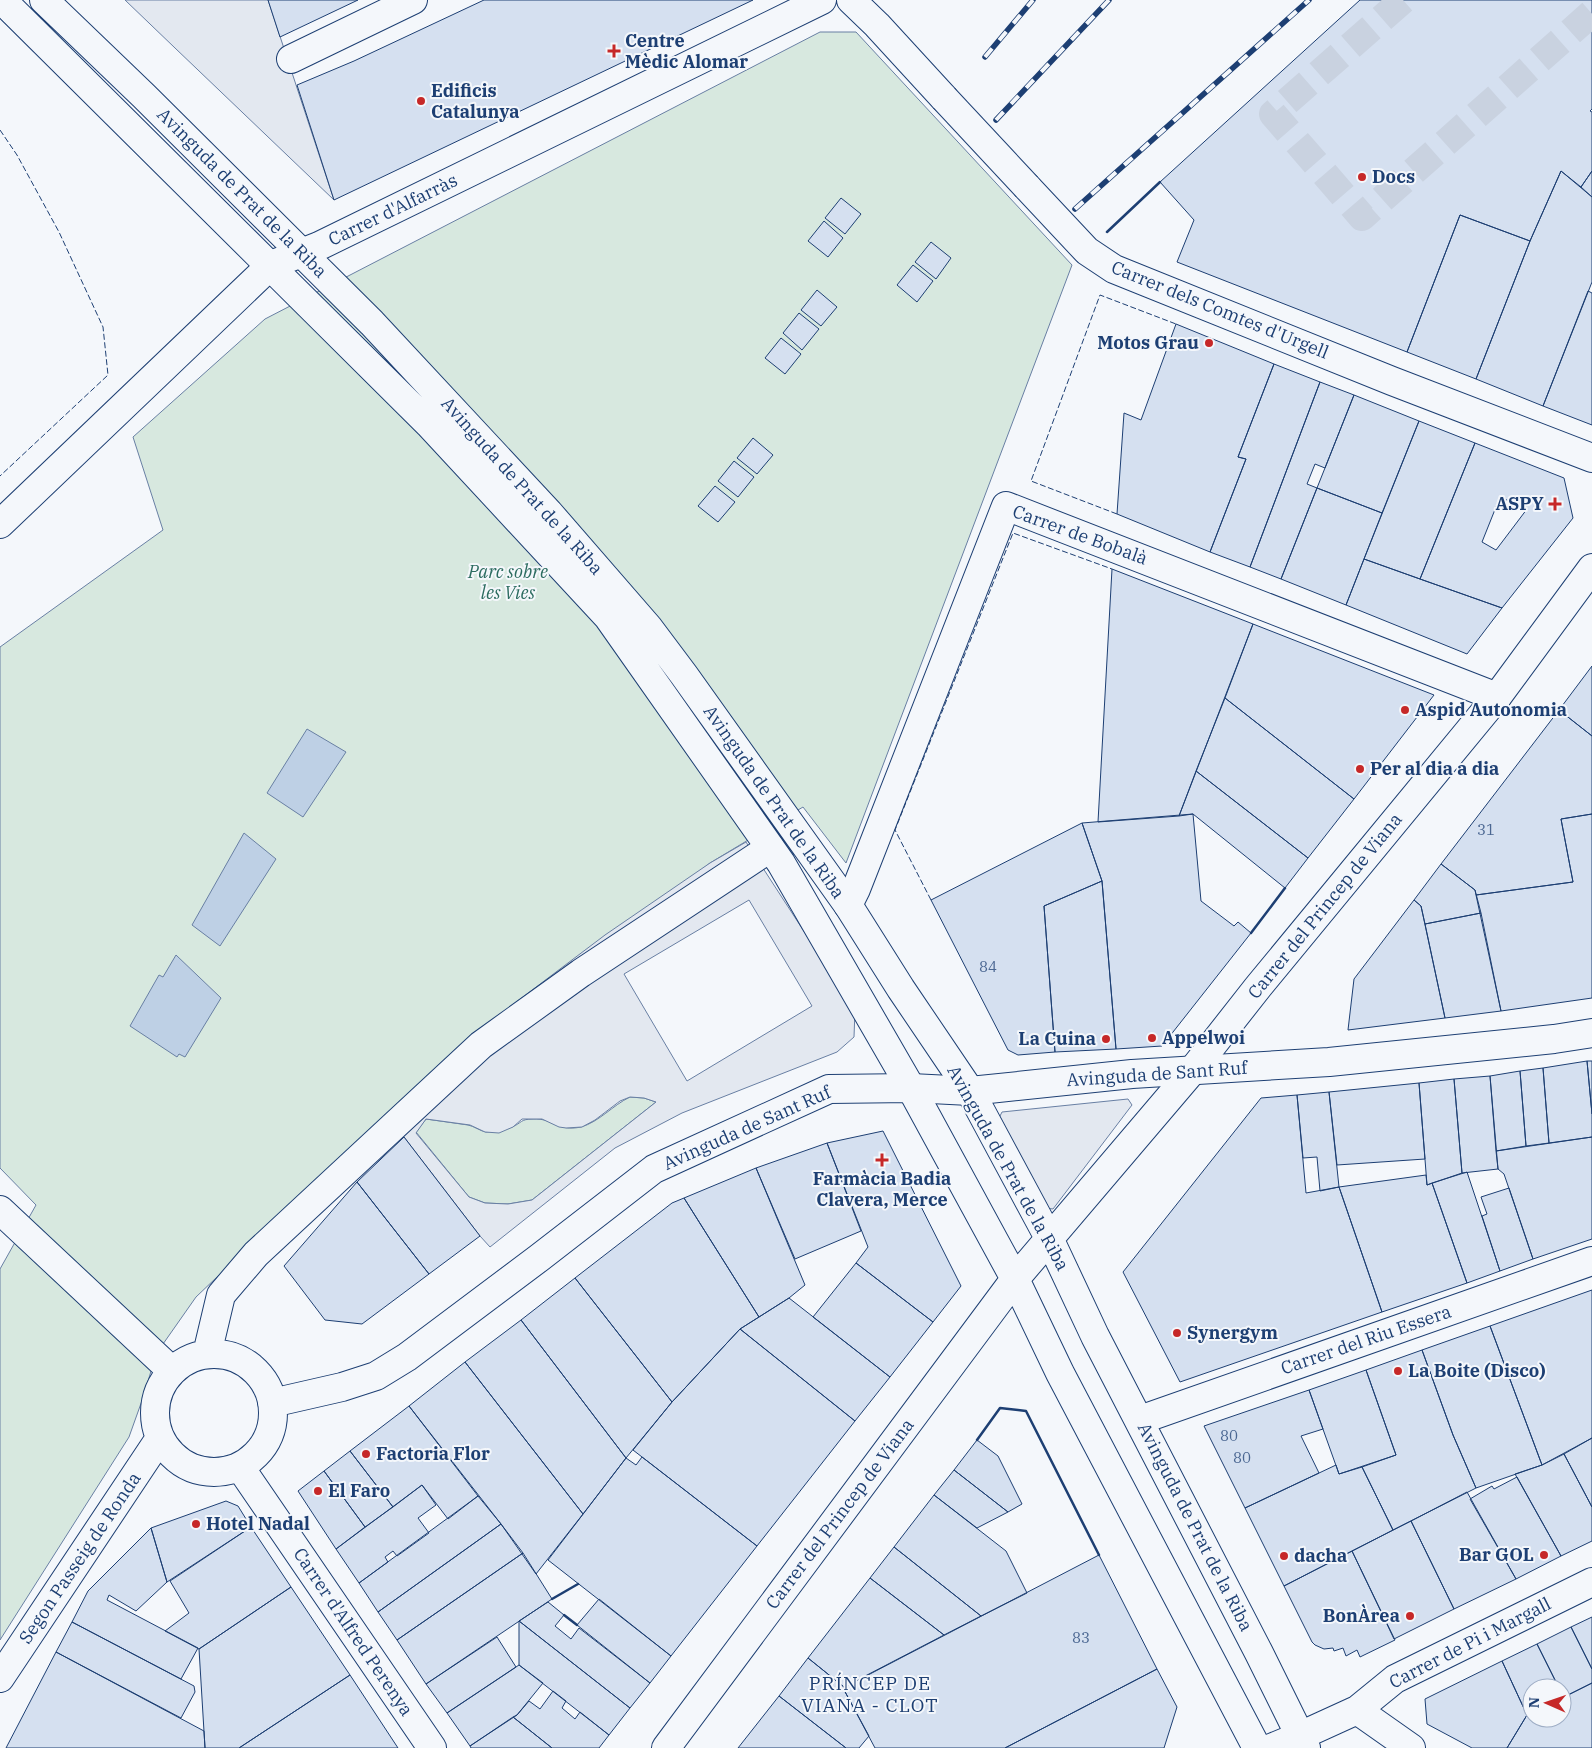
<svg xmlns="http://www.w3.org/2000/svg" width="1592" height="1748" viewBox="0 0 1592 1748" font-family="'IBM Plex Serif',serif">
  <rect width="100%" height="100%" fill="#f4f7fb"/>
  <!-- green -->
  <path fill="#d7e8df" stroke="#687fa3" d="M820,32H856L1072,265L846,863L803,807L710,863L386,1116L196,1297L156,1354L144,1395L129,1437L0,1640V1269L36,1205L0,1168V647L163,530L133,437L265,319Z
    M630,1097L644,1098L656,1102L532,1200L508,1204L485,1203L469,1197L416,1132L426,1119C440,1121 454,1123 468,1125C474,1126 480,1131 486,1132C490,1132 508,1129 512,1127C522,1123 520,1119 533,1119C554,1118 557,1132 581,1127C599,1122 613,1105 630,1097Z"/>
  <!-- parking -->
  <path fill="#e3e8f0" stroke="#687fa3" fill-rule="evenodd" d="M125,0H268L334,200L175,48Z
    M746,842L855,1010L854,1037L837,1052L682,1113L615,1148L490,1247L480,1236L404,1137L386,1116L515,1003L605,935L710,863ZM749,900L812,1006L687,1081L624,974ZM630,1097L644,1098L656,1102L532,1200L508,1204L485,1203L469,1197L416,1133L426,1119L470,1125L485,1132L499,1133L513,1127L522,1119H542L559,1127L566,1128L582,1127L595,1120L620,1101Z
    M1128,1099L1132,1105L1053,1209L1046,1208L999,1118L1002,1112Z"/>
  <!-- water -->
  <path fill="#bed0e5" stroke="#687fa3" d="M307,729L346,752L303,817L267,793Z
    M244,833L276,859L220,946L192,925Z
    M176,955L221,998L185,1057L179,1054L177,1057L130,1026L159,975L163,977Z"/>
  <!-- building -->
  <path fill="#d5e0f0" stroke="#1d3f73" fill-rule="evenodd" d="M268,0H358L280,37Z
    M484,0H753L334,200L297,85L354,61Z
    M1360,0H1592V109L1590,111L1592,112V171L1581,187L1561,171L1530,241L1460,215L1407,352L1177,262L1194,220L1160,182Z
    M1561,171L1592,197V282L1543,406L1476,379L1530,241Z
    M1592,171V197L1581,187Z
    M841,198L861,214L845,234L825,218Z
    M1460,215L1530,241L1476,379L1407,352Z
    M824,221L843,238L828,257L808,241Z
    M931,242L951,258L936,279L915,262Z
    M913,265L933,281L917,302L897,285Z
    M817,290L837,307L821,326L801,310Z
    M1588,291L1592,293V425L1543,406Z
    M799,313L819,329L802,350L783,333Z
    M1176,324L1274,364L1238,457L1246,459L1210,552L1117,514L1124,413L1141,420Z
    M781,338L801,354L785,374L765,358Z
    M1274,364L1320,382L1250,567L1210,552L1246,459L1238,457Z
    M1320,382L1354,395L1325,468L1315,464L1307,484L1317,488L1281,579L1250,567Z
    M1354,395L1419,421L1382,513L1317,488Z
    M1419,421L1475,443L1420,579L1364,559Z
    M753,438L773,455L757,474L737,458Z
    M1475,443L1564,478L1573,518L1502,608L1420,579ZM1500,497L1527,509L1496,550L1482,542Z
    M734,461L754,477L738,497L718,481Z
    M715,486L735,502L718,522L698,506Z
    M1317,488L1382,513L1346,605L1281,579Z
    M1364,559L1420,579L1502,608L1467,654L1346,605Z
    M1112,569L1253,624L1179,816L1098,822Z
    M1253,624L1434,695L1354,799L1225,698Z
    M1592,666V736L1559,710Z
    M1225,698L1354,799L1308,858L1196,771Z
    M1559,710L1592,736V814L1561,819L1573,882L1476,895L1475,890L1441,864Z
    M1196,771L1308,858L1285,888L1193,814L1179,816Z
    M1193,814L1201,901L1234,926L1238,922L1251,933L1162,1046L1116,1049L1102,881L1082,823Z
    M1592,814V998L1501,1011L1476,895L1573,882L1561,819Z
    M1082,823L1102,881L1044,906L1055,1052L1018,1055L1008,1050L931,900Z
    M1441,864L1475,890L1481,913L1425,924L1421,906L1414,900Z
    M1102,881L1116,1049L1055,1052L1044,906Z
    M1414,900L1421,906L1445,1018L1348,1030L1354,979Z
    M1481,913L1501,1011L1445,1018L1425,924Z
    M1587,1061L1592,1114V1137L1549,1143L1543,1068Z
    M1587,1061H1592V1114Z
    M1543,1068L1549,1143L1526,1146L1520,1071Z
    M1520,1071L1526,1146L1496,1151L1490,1076Z
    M1490,1076L1498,1169L1462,1173L1454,1079Z
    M1454,1079L1462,1173L1427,1185L1419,1083Z
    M1419,1083L1425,1159L1337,1165L1329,1092Z
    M1329,1092L1339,1187L1320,1191L1317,1157L1303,1158L1297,1095Z
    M1297,1095L1306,1193L1339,1187L1382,1312L1180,1382L1123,1272L1261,1098Z
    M883,1131L961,1286L933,1322L856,1263L868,1247L827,1143Z
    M404,1137L480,1236L429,1274L357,1182Z
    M1592,1137V1239L1533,1259L1504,1174L1498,1169L1496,1151Z
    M827,1143L861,1231L795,1259L756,1168Z
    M756,1168L805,1285L789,1298L759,1317L684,1198Z
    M1467,1172L1500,1271L1467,1283L1432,1183Z
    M1426,1175L1427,1185L1432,1183L1467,1283L1382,1312L1339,1187Z
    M357,1182L429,1274L362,1324L325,1320L284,1266Z
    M1509,1188L1533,1259L1500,1271L1482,1216L1487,1214L1481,1197Z
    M684,1198L759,1317L740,1329L672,1402L575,1278L672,1203Z
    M856,1263L933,1322L890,1377L813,1317Z
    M575,1278L672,1402L626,1458L521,1320Z
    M1592,1290V1438L1542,1465L1490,1326Z
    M789,1298L890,1377L855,1421L740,1329Z
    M521,1320L626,1458L583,1514L465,1362Z
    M1490,1326L1542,1465L1476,1488L1453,1435L1422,1350Z
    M740,1329L855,1421L757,1546L633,1450L672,1402Z
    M1422,1350L1453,1435L1476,1488L1393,1530L1362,1467L1396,1455L1366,1370Z
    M465,1362L583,1514L536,1574L501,1524L409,1406Z
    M1366,1370L1396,1455L1339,1474L1309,1390Z
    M1309,1390L1323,1429L1301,1436L1319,1473L1245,1508L1204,1426Z
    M409,1406L478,1496L448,1519L422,1485L393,1507L350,1451Z
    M1592,1438V1507L1564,1454Z
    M977,1440L998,1456L1022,1504L1008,1512L954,1470Z
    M350,1451L393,1507L365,1527L324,1471Z
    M1564,1454L1592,1507V1541L1561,1556L1515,1474L1542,1465Z
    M642,1457L757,1546L671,1656L548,1560L626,1458L636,1465Z
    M1336,1465L1339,1474L1362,1467L1393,1530L1284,1586L1245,1508Z
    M954,1470L1008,1512L977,1528L934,1495Z
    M324,1471L365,1527L336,1549L298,1491Z
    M1517,1477L1561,1556L1516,1579L1470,1499L1492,1486L1494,1489Z
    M422,1485L436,1505L418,1518L429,1533L397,1556L393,1551L385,1557L388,1562L359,1583L336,1549Z
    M1467,1492L1516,1579L1454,1609L1411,1521Z
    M934,1495L1006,1551L1027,1593L981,1616L894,1547Z
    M478,1496L501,1524L378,1612L359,1583Z
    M226,1501L238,1506L251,1527L167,1582L151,1528Z
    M1411,1521L1454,1609L1394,1639L1352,1551Z
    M501,1524L523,1553L397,1640L378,1612Z
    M251,1527L291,1587L199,1649L165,1631L189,1613L170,1581Z
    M151,1528L167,1582L136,1611L109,1595L107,1600L198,1648L181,1679L72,1622L88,1591Z
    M894,1547L981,1616L944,1635L870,1578Z
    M1352,1551L1395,1640L1360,1657L1357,1650L1346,1656L1343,1648L1334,1651L1333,1648L1324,1649L1315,1645L1312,1642L1284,1586Z
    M523,1553L552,1599L426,1684L397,1640Z
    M1099,1555L1157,1669L1005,1748H875L843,1688Z
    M870,1578L944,1635L844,1687L808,1658Z
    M291,1587L350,1675L239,1748H205L199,1649Z
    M599,1599L671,1656L650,1683L577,1625Z
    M548,1602L564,1615L555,1626L571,1639L579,1628L650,1683L630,1708L519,1621Z
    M1592,1617V1669L1571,1627Z
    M519,1621L630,1708L609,1735L519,1665Z
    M72,1622L194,1686L195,1692L181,1718L56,1652Z
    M1571,1627L1592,1669V1683L1564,1697L1562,1688H1559L1537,1644Z
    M497,1637L516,1667L447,1713L426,1684Z
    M1537,1644L1559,1688H1532V1713L1527,1715L1502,1661Z
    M56,1652L204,1731L205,1748H6Z
    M808,1658L844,1687L843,1688L869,1736L859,1748H846L779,1696Z
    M1502,1661L1527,1715L1507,1748H1472L1427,1724L1425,1699Z
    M519,1665L543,1683L517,1715L470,1746L447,1713Z
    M1157,1669L1177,1707L1164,1748H1005Z
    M350,1675L398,1748H239Z
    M1592,1683V1748H1507L1527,1715L1532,1713V1718H1562V1698Z
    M553,1691L566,1701L562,1708L575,1719L580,1712L609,1735L599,1748H552L513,1717L517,1715L529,1701L540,1709Z
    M779,1696L846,1748H738Z
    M513,1717L552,1748H471L470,1746Z"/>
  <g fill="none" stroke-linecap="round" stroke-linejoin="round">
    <!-- minor-tunnel -->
    <path stroke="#c9d2e0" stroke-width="28" stroke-dasharray="28 14" stroke-linecap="butt" d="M1403,0L1273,114L1362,217L1592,13"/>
    <!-- minor casing -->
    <g stroke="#1d3f73" stroke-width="30">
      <path id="minor" d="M851,0L877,25L944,98
        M291,59L413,0
        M1027,187L1087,251L1114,269L1392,381L1592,458
        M0,524L271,265L319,246L822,0
        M848,905L856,889L1006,506L1497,697
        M207,1354L221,1295L256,1254L481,1045L581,973L770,848
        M155 1413a59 59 0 1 1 118 0a59 59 0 1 1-118 0Z
        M272,1403L342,1387L376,1376L407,1357L539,1258L654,1169L829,1089L911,1088L970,1091L1132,1074L1329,1062L1554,1039L1592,1033
        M1140,1420L1592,1261
        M240,1467L432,1748
        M0,1678L160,1438
        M1357,1710L1411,1748
        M1271,1748L1300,1736L1357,1710L1395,1679L1592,1582"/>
    </g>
    <!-- major casing -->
    <g stroke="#1d3f73" stroke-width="30">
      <path id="major" d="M2,0L429,424L608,617L781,863L911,1088L1015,1279L1060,1373L1257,1748
        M44,0L144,96L372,323L549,513L648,627L684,675L848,905L901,989L970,1091L1049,1238L1095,1336L1259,1653L1306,1748
        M0,1210L172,1371
        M666,1748L1015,1279L1192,1071L1258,987L1497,697L1592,568"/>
    </g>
    <!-- minor -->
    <use href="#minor" stroke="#f4f7fb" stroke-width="28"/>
    <!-- major -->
    <use href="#major" stroke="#f4f7fb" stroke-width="28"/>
    <!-- rail casing -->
    <g stroke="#1d3f73" stroke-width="5.5">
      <path id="rail" d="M985,57L1033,0
        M996,120L1109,0
        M1075,209L1309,0"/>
    </g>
    <!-- rail -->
    <use href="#rail" stroke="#f4f7fb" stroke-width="4" stroke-dasharray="11" stroke-linecap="butt"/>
    <!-- minor-bridge casing -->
    <g stroke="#1d3f73" stroke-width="30" stroke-linecap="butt">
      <path id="minor-bridge" d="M944,98L1027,187"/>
    </g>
    <!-- minor-bridge -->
    <use href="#minor-bridge" stroke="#f4f7fb" stroke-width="28"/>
    <!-- fence -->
    <path stroke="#1d3f73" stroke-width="1" stroke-dasharray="6 2.5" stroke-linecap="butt" d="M0,130L17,155L59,232L103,327L108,375L0,476
      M1117,514L1031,481L1100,295L1176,324
      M931,900L895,830L1013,533L1112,569"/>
    <!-- wall -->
    <path stroke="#1d3f73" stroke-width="2.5" d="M1107,232L1160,182
      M1251,933L1285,888
      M977,1440L1000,1408L1026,1411L1099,1555
      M552,1599L578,1584
      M564,1615L577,1625"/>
  </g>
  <!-- markers -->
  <g fill="#c62828" stroke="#f4f7fb" stroke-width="2">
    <path d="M611.5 43.5h5v5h5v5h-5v5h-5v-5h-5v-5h5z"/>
    <circle cx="421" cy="101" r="5"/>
    <circle cx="1362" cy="177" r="5"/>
    <circle cx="1209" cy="343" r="5"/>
    <path d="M1552.5 496.5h5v5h5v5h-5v5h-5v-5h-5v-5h5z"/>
    <circle cx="1405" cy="710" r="5"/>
    <circle cx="1360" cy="769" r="5"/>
    <circle cx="1152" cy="1038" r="5"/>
    <circle cx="1106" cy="1039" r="5"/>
    <path d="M879.5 1152.5h5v5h5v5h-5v5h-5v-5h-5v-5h5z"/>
    <circle cx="1177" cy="1333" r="5"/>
    <circle cx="1398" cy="1371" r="5"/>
    <circle cx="366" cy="1454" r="5"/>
    <circle cx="318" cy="1491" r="5"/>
    <circle cx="196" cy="1524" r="5"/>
    <circle cx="1544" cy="1555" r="5"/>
    <circle cx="1284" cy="1556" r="5"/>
    <circle cx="1410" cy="1616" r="5"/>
  </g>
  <g text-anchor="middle" stroke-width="4" stroke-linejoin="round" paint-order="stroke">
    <!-- number labels -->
    <g font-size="15" fill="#4b6792">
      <text x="1486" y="835">31</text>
      <text x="988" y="972">84</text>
      <text x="1229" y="1441">80</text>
      <text x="1242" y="1463">80</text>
      <text x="1081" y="1643">83</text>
    </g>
    <!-- poi labels -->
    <g font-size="18" font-weight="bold" fill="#1d3f73" stroke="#f4f7fb" text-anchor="start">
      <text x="625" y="47">Centre<tspan x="625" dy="21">Mèdic Alomar</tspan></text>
      <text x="431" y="97">Edificis<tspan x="431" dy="21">Catalunya</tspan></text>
      <text x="1372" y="183">Docs</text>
      <text x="1199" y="349" text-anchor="end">Motos Grau</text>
      <text x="1544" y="510" text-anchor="end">ASPY</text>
      <text x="1415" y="716">Aspid Autonomia</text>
      <text x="1370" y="775">Per al dia a dia</text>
      <text x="1162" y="1044">Appelwoi</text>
      <text x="1096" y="1045" text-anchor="end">La Cuina</text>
      <text x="882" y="1185" text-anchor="middle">Farmàcia Badia<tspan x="882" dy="21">Clavera, Merce</tspan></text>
      <text x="1187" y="1339">Synergym</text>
      <text x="1408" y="1377">La Boite (Disco)</text>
      <text x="376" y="1460">Factoria Flor</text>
      <text x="328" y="1497">El Faro</text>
      <text x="206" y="1530">Hotel Nadal</text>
      <text x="1534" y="1561" text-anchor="end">Bar GOL</text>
      <text x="1294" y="1562">dacha</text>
      <text x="1400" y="1622" text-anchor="end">BonÀrea</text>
    </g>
    <!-- street labels -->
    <g font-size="18" fill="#1d3f73" stroke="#f4f7fb">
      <text transform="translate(242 193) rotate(45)" y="6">Avinguda de Prat de la Riba</text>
      <text transform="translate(393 210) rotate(-26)" y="6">Carrer d'Alfarràs</text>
      <text transform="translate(1220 310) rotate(22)" y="6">Carrer dels Comtes d'Urgell</text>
      <text transform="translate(522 486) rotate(48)" y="6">Avinguda de Prat de la Riba</text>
      <text transform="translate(1080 535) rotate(20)" y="6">Carrer de Bobalà</text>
      <text transform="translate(774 802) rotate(55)" y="6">Avinguda de Prat de la Riba</text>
      <text transform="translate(1325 906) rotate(-51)" y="6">Carrer del Princep de Viana</text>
      <text transform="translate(1157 1074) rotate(-4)" y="6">Avinguda de Sant Ruf</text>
      <text transform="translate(747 1128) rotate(-24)" y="6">Avinguda de Sant Ruf</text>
      <text transform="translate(1008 1168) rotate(61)" y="6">Avinguda de Prat de la Riba</text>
      <text transform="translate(1366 1340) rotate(-19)" y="6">Carrer del Riu Essera</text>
      <text transform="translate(840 1514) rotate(-53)" y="6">Carrer del Princep de Viana</text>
      <text transform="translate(1195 1527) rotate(63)" y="6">Avinguda de Prat de la Riba</text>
      <text transform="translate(80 1558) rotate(-56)" y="6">Segon Passeig de Ronda</text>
      <text transform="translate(353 1632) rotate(56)" y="6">Carrer d'Alfred Perenya</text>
      <text transform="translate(1470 1643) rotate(-27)" y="6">Carrer de Pi i Margall</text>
    </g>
    <!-- park labels -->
    <g font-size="18" font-style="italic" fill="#2c6c60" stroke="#f4f7fb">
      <text x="508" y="578">Parc sobre<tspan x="508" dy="21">les Vies</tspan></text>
    </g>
    <!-- neighbourhood labels -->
    <g font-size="19" letter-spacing="1" fill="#1d3f73" stroke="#f4f7fb">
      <text x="870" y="1690">PRÍNCEP DE<tspan x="870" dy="22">VIANA - CLOT</tspan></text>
    </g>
  </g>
  <!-- north arrow -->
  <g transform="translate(1547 1703) rotate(272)"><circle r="24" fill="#f4f7fb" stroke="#9eadc5"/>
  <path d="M0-4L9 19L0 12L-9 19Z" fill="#c62828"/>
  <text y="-8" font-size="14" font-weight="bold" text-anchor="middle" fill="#1d3f73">N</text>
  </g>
</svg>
